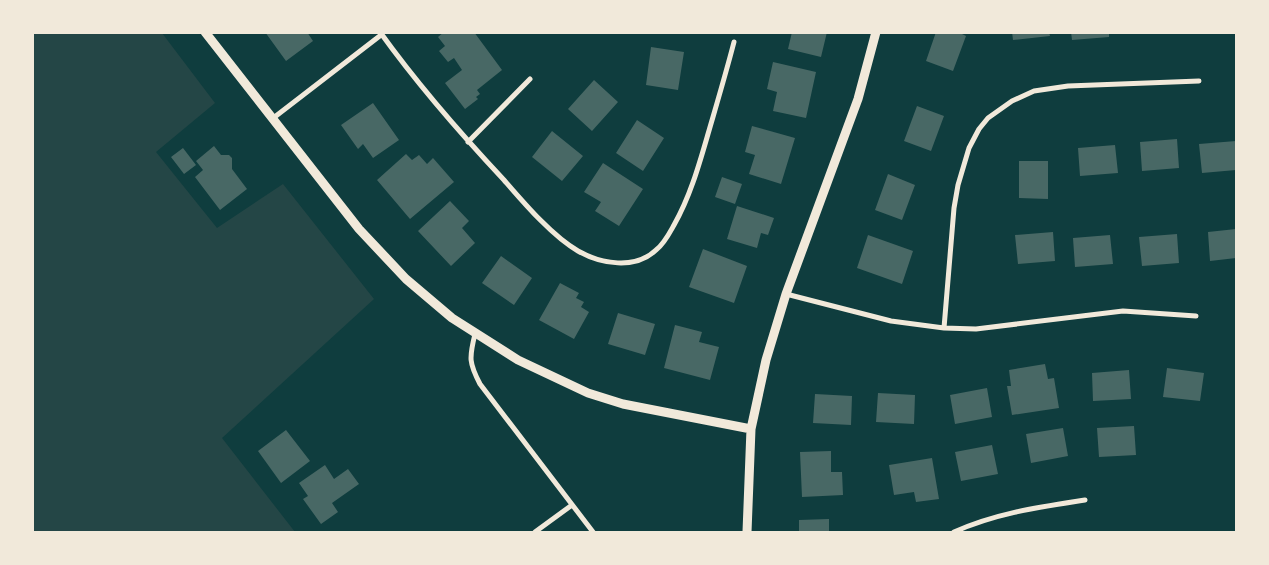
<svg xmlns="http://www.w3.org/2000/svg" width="1269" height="565" viewBox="0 0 1269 565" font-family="'Zilla Slab',serif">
  <rect width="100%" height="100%" fill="#0f3d3e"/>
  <!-- green -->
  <path fill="#244646" d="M32,33H162L215,103L156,152L217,228L283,184L374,299L222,438L295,532H33Z"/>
  <!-- building -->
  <path fill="#486865" d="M265,32H307L313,41L286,61Z
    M444,32H474L502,70L477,90L480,94L476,97L478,99L465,109L445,83L462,70L454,58L448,62L439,51L445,46L438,37Z
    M792,32H827L821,57L788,49Z
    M936,32H958L966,36L953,71L926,61Z
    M1012,32H1049L1050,36L1013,40Z
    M1071,32H1109V37L1072,40Z
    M651,47L684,52L678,90L646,85Z
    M773,62L816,72L806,118L773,111L777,92L767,89Z
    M594,80L618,102L592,131L568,109Z
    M373,103L399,140L373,158L363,144L358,149L341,125Z
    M917,106L944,116L931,151L904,141Z
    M637,120L664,138L643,171L616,153Z
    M752,126L795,138L781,184L749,174L755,155L745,152Z
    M552,131L583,156L562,181L532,157Z
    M1177,139L1179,168L1142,171L1140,142Z
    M1236,141V170L1202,173L1199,144Z
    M1115,145L1118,173L1080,176L1078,148Z
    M214,146L221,155H229L232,158V169L247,189L220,210L195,177L203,170L196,161Z
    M183,148L196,165L184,174L171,157Z
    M406,154L412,160L419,155L427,164L433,158L454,182L410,219L377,180Z
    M1019,161H1048V199L1019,198Z
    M603,163L643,189L619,226L595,211L601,202L584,192Z
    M888,174L915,185L902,220L875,210Z
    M722,177L742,184L735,204L715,197Z
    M450,201L469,221L462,228L475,243L451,266L418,231Z
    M737,206L774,218L768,235L761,233L757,248L727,239Z
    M1236,229V258L1210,261L1208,232Z
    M1053,232L1055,261L1018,264L1015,235Z
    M1177,234L1179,263L1142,266L1139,237Z
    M868,235L913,251L902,284L857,268Z
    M1110,235L1113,264L1075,267L1073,238Z
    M703,249L747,266L734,303L689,287Z
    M501,256L532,278L514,305L482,283Z
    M560,283L579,293L576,298L584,302L581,307L589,312L574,339L539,320Z
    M618,313L655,324L645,355L608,344Z
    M675,325L702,332L699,342L719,347L710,380L664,368Z
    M1045,364L1048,379L1054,378L1059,408L1012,415L1007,386H1011L1009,370Z
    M1167,368L1204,373L1200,401L1163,397Z
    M1129,370L1131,399L1093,401L1092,373Z
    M987,388L992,417L955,424L950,395Z
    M878,393L915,395L914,424L876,422Z
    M815,394L852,396L851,425L813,423Z
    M1134,426L1136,455L1099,457L1097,428Z
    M1063,428L1068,456L1031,463L1026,434Z
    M286,430L310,461L281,483L258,451Z
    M992,445L998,474L961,481L955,452Z
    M831,451V472H842L843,495L802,497L800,452Z
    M932,458L939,499L916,502L914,492L894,495L889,465Z
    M325,465L334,479L348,469L359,484L332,503L338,512L321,524L303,499L308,496L299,483Z
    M829,519V532H799V520Z"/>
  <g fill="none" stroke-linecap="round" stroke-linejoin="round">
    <!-- minor -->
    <path stroke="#f1e9da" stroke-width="5" d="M380,32C418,85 460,133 504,180C524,203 552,236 578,251C601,264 635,270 656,250C664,244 669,234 674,225C690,197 699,165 708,134C717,103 726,73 734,42
      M272,119L381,35
      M468,142L530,79
      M786,294L891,321L944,328L976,329L1123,311L1196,316
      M944,328L954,208L958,185L969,148L979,129L988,118L1012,101L1034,91L1068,86L1199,81
      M475,334C469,358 469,363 480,384L593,532
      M535,532L572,505
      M954,532C996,513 1040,507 1085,500"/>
    <!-- tertiary -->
    <path stroke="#f1e9da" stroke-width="9" d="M205,32L359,229L406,279L452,318L518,360L588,393L623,404L751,429
      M747,532L751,429L766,360L786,294L858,99L876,32"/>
  </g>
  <!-- border -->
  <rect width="1269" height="565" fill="none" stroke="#f1e9da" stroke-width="68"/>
</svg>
